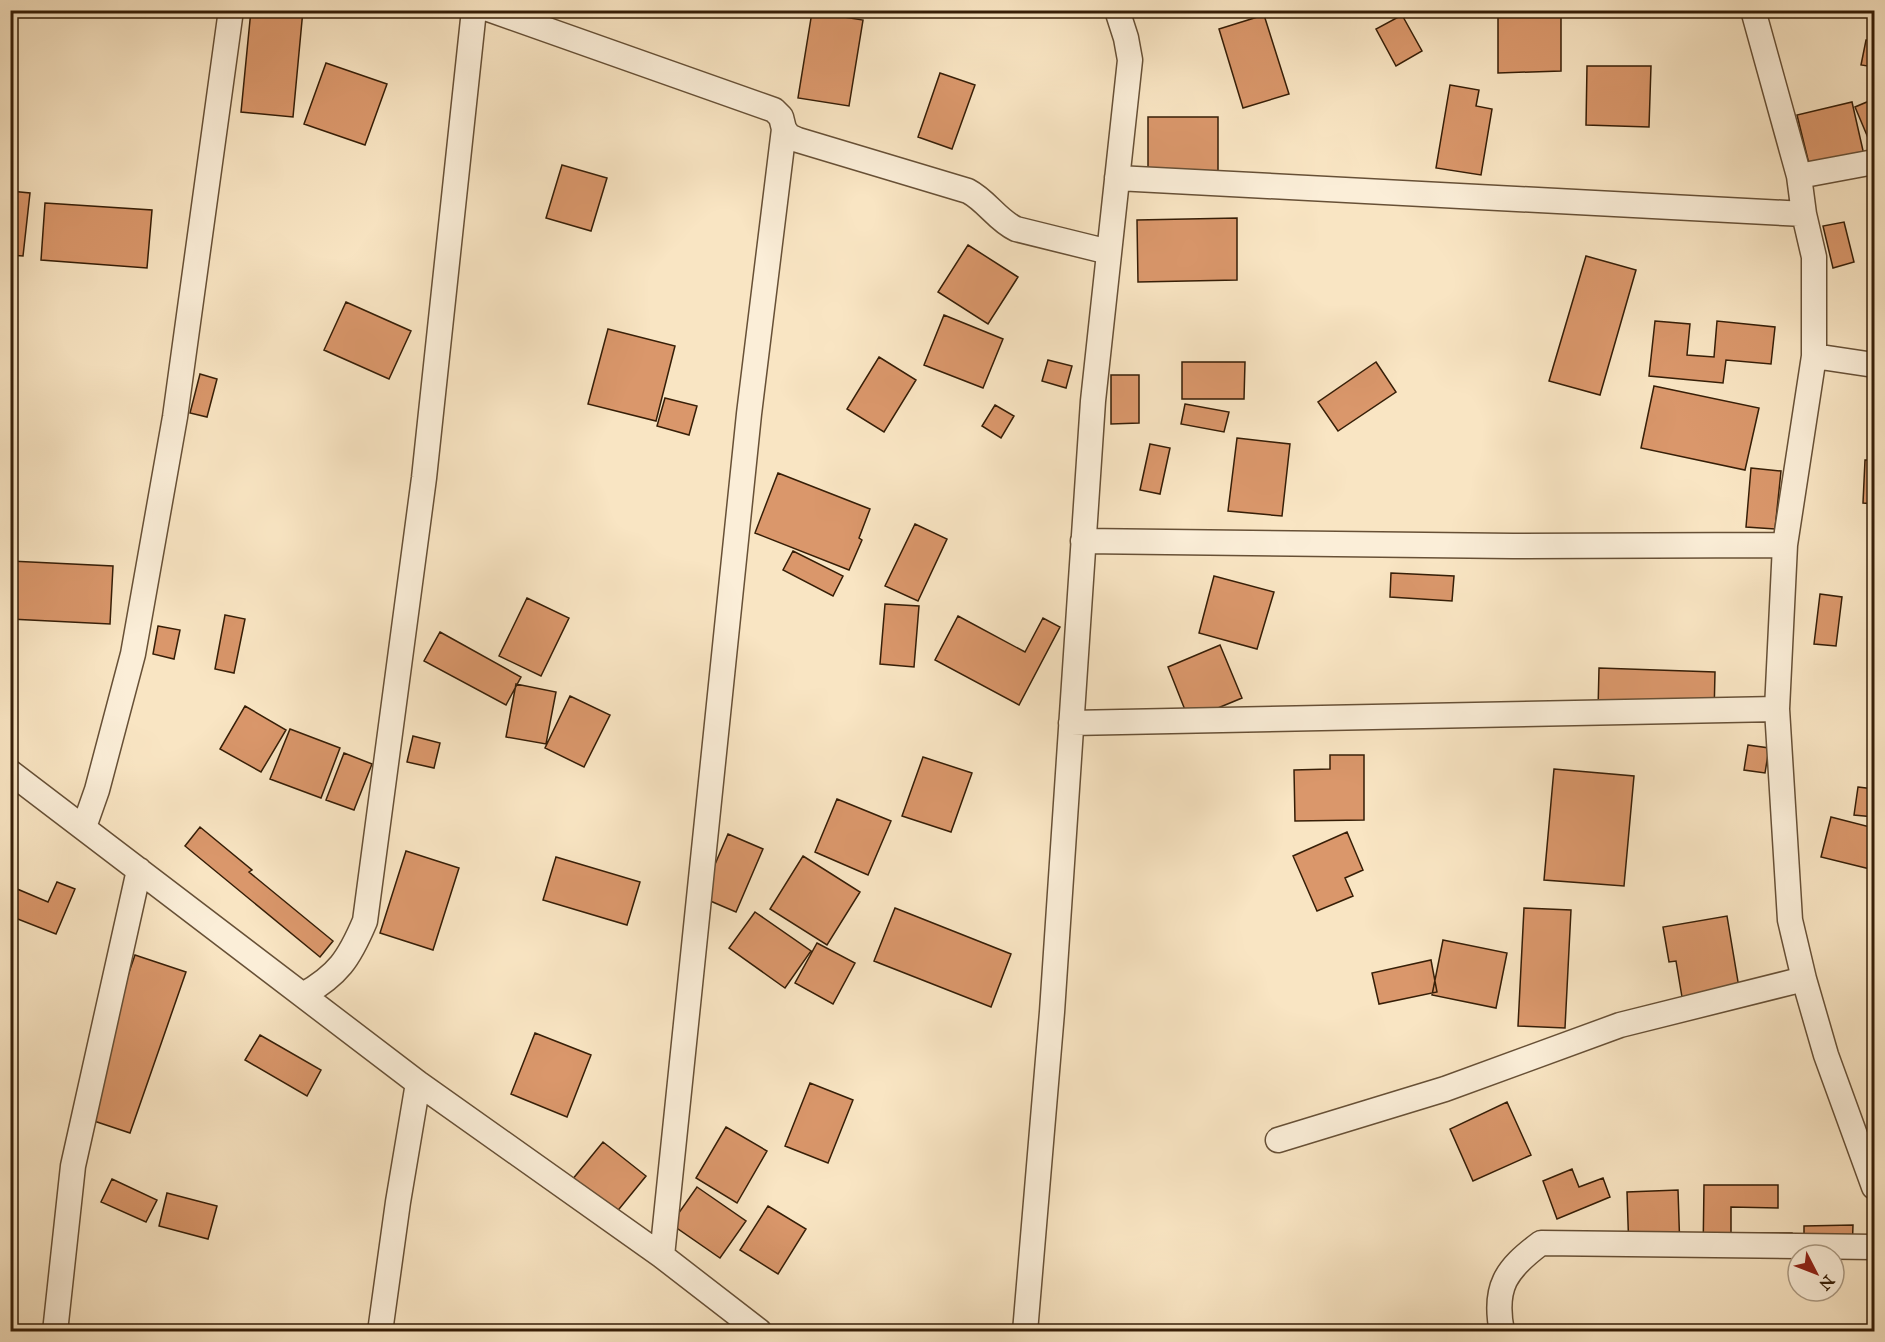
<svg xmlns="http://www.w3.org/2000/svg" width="1885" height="1342" viewBox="0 0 1885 1342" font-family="'IM FELL Great Primer',serif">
  <rect width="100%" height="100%" fill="#f9e5c3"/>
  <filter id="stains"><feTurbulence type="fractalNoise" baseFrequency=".00333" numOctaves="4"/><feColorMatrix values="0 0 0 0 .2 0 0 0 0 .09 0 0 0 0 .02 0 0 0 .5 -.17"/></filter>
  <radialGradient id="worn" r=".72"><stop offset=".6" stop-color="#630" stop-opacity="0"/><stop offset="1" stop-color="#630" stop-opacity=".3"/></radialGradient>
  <!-- building -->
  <path fill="#da976b" stroke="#361e07" stroke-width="1.5" d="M251,10H303L293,117L241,112Z
    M1498,10H1561V71L1498,73Z
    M812,12L863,20L849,106L798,98Z
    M1264,15L1289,94L1243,108L1219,29Z
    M1402,15L1422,51L1396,66L1376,29Z
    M1866,40L1874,41V67L1861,65Z
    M326,63L387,84L365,145L304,124Z
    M1587,66H1651L1649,127L1586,125Z
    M940,73L975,85L952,149L918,137Z
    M1450,85L1479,90L1476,106L1492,109L1481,175L1436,168Z
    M1874,99V152L1855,107Z
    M1852,102L1864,155L1810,168L1797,115Z
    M1148,117H1218V189L1148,190Z
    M562,165L607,178L591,231L546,218Z
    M10,191L30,193L23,256L10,255Z
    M45,203L152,210L147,268L41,260Z
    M1237,218V280L1138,282L1137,220Z
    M1844,222L1854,262L1833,268L1823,226Z
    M968,245L1018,277L988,324L938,292Z
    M1586,256L1636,270L1600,395L1549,381Z
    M346,302L411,331L389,379L324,350Z
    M944,315L1003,339L983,388L924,365Z
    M1655,321L1690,324L1687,355L1714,357L1717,321L1775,327L1771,364L1726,360L1723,383L1649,376Z
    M608,329L675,346L656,421L588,404Z
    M879,357L916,380L884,432L847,409Z
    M1048,360L1072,366L1066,388L1042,381Z
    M1182,362H1245L1244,399H1182Z
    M1376,362L1396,392L1338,431L1318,402Z
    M200,374L217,379L207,417L190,413Z
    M1111,375H1139V423L1111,424Z
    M1654,386L1759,408L1745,470L1641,448Z
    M665,398L697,406L689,435L657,426Z
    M1185,404L1229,412L1224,432L1181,424Z
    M995,405L1014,416L1001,438L982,426Z
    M1237,438L1290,444L1282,516L1228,511Z
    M1150,444L1170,448L1160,494L1140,490Z
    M1865,460H1874V504L1863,503Z
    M1751,468L1781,471L1775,529L1746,527Z
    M778,473L870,509L859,538L862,540L849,570L755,533Z
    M915,524L947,539L918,601L885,586Z
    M793,551L843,576L833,596L783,570Z
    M10,561L113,566L110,624L10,619Z
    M1391,573L1454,576L1452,601L1390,597Z
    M1214,576L1274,592L1257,649L1199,633Z
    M1820,594L1842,597L1836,646L1814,644Z
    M527,598L569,618L541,676L499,656Z
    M885,604L919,606L914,667L880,664Z
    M225,615L245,619L234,673L215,669Z
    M958,616L1025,652L1043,618L1060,627L1019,705L935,660Z
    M158,626L180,630L174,659L153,654Z
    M440,632L521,677L506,705L424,661Z
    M1220,645L1242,698L1189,720L1168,667Z
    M1599,668L1715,672L1714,716L1598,711Z
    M516,684L556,692L546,744L506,737Z
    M570,696L610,715L584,767L545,748Z
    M245,706L286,730L261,772L220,749Z
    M290,729L340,748L321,798L270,779Z
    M413,736L440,743L434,768L407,762Z
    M1748,745L1769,748L1765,773L1744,770Z
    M344,753L372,764L354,810L326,800Z
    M1330,755H1364V820L1295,821L1294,770L1330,769Z
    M923,757L972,773L951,832L902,816Z
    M1554,769L1634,776L1624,886L1544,880Z
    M1858,787L1874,789V817L1854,815Z
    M837,799L891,821L868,875L815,852Z
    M1831,817L1874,828V870L1821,857Z
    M200,827L252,870L249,872L333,941L320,957L185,846Z
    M1347,832L1363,870L1345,878L1353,896L1317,911L1293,856Z
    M728,834L763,849L736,912L701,897Z
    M406,851L459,868L433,950L380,933Z
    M803,856L860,892L827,945L770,909Z
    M556,857L640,882L627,925L543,900Z
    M57,882L75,889L56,934L10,916V886L48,902Z
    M895,908L1011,954L991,1007L874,961Z
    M1524,908L1571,910L1565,1028L1518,1026Z
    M755,912L811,951L785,988L729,948Z
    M1727,916L1740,994L1683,1003L1676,961L1669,962L1663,927Z
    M1443,940L1507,953L1496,1008L1432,995Z
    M817,943L855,963L833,1004L795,983Z
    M135,955L186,972L130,1133L79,1116Z
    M1431,960L1437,992L1379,1004L1372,973Z
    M535,1033L591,1055L567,1117L511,1094Z
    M260,1035L321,1070L307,1096L245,1060Z
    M810,1083L853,1100L828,1163L785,1146Z
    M1507,1102L1531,1155L1473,1181L1450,1129Z
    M726,1127L767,1151L737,1203L696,1178Z
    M603,1142L646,1176L615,1214L572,1180Z
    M1572,1169L1579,1187L1603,1178L1610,1197L1557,1219L1543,1181Z
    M112,1179L157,1200L146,1222L101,1202Z
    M1704,1185H1778V1208L1731,1207V1233H1792V1256H1703Z
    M697,1187L746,1221L720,1258L671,1224Z
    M1678,1190L1680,1251L1629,1252L1627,1192Z
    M167,1193L217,1206L208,1239L159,1226Z
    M768,1206L806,1229L778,1274L740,1250Z
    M1853,1225L1852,1254H1804V1226Z"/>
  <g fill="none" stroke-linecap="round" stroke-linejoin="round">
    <!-- minor casing -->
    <g stroke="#675036" stroke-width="27">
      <path id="minor" d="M491,10L774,110L781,117L784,129L749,414L662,1256
        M1753,10L1799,176L1804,214L1814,257V356L1785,545L1777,709L1790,920L1804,979L1826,1055L1874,1187
        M784,129L789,136L798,140L968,191C987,201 997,220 1016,229L1109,252
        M1799,176L1874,162
        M1117,178L1804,214
        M1814,356L1874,365
        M1083,541L1513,546L1785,545
        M1071,723L1777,709
        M10,772L418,1083L662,1256L759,1331
        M84,827L97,790L133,654L175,417L231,10
        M303,995C338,975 349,959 365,921L424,478L474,10
        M1278,1140L1445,1089L1620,1025L1804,979
        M55,1332L73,1166L139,870
        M380,1332L398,1202L418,1083
        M1025,1332L1052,1012L1093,401L1130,60L1126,38L1117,10
        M1502,1332C1493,1287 1506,1269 1541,1243L1874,1247"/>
    </g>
    <!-- minor -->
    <use href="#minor" stroke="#fbeed8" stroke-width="24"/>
  </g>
  <!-- margin -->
  <rect width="1885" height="1342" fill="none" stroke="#f9e5c3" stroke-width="36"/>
  <rect x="12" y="12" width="1861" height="1318" fill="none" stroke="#361e07" stroke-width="3"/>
  <rect x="18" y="18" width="1849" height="1306" fill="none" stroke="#361e07" stroke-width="1.5"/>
  <!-- north arrow -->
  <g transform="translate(1816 1273) rotate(132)"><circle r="28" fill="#fbeed8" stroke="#ac9b84" stroke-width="1.5"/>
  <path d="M0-4.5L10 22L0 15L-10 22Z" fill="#8f2418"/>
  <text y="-9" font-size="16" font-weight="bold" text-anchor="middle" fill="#361e07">N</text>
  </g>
  <rect width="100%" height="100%" filter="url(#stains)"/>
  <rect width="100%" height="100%" fill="url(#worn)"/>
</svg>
